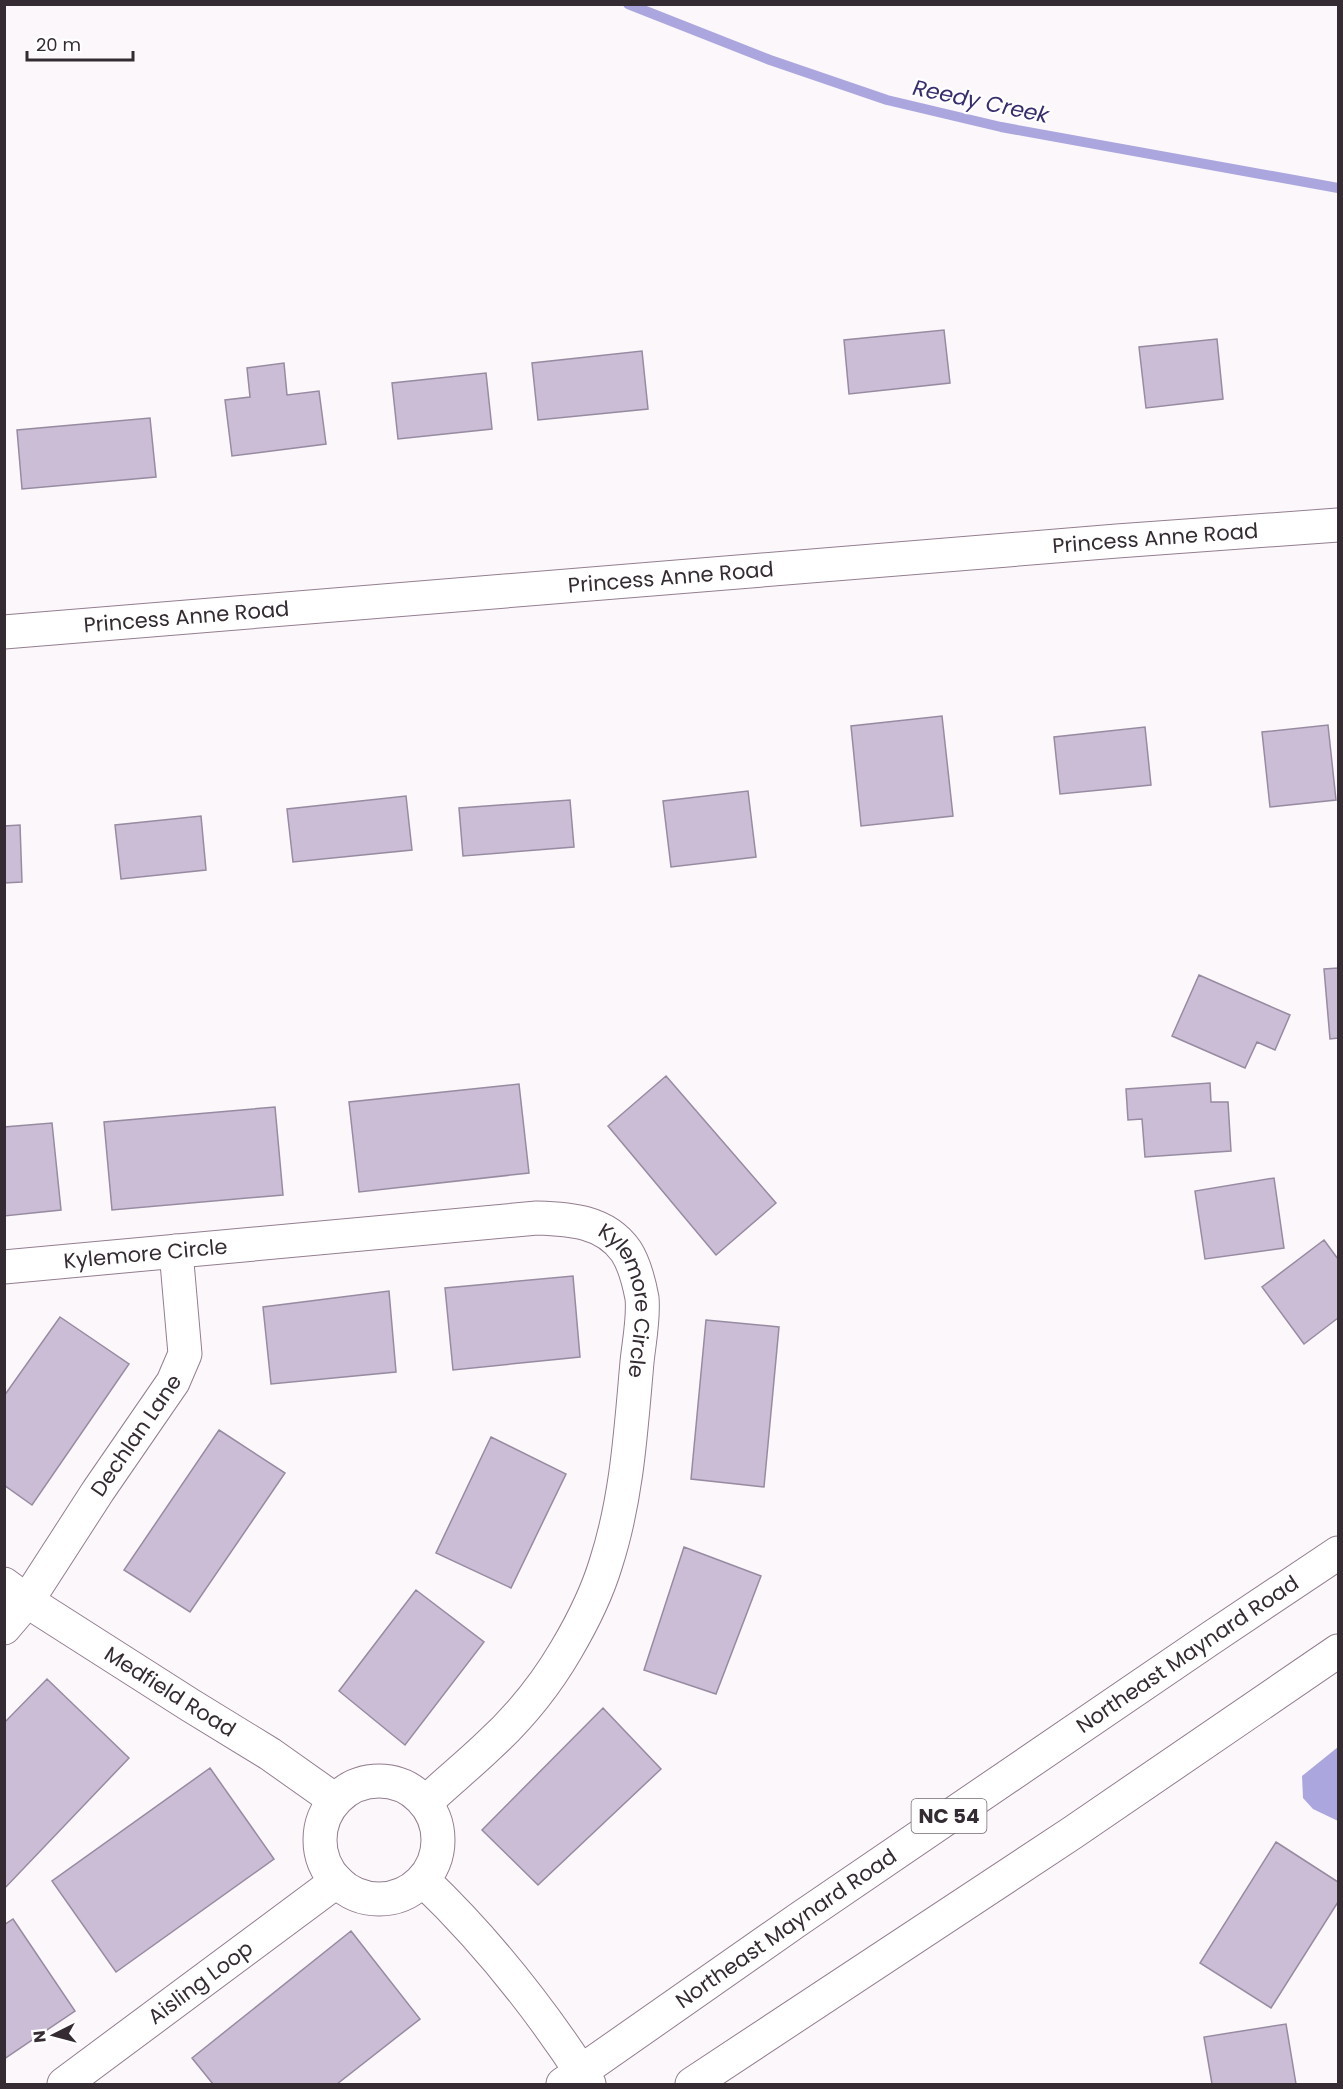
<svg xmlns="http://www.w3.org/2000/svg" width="1343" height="2089" viewBox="0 0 1343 2089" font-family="Poppins,sans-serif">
  <rect width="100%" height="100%" fill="#fcf7fb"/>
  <!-- water -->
  <path fill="#aba7de" d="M1338,1747V1821L1313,1809L1303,1798L1302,1776Z"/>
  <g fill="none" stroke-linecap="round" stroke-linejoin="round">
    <!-- stream -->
    <path stroke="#aba7de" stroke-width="10" d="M628,4L770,60L887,100L1001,127L1338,188"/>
  </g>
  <!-- building -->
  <path fill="#cabdd5" stroke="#978ba1" stroke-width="1.5" d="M944,330L950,383L849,394L844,340Z
    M1217,339L1223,399L1146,408L1139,347Z
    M642,351L648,409L538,420L532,363Z
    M284,363L287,395L319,391L326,444L232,456L225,400L250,397L247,368Z
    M486,373L492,429L398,439L392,383Z
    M150,418L156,477L22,489L17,430Z
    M942,716L953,816L861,826L851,726Z
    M1328,725L1336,800L1270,807L1262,732Z
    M1145,727L1151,785L1060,794L1054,737Z
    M748,791L756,857L671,867L663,801Z
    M406,796L412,850L293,862L287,809Z
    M570,800L574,847L463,856L459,808Z
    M201,816L206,870L121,879L115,825Z
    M20,825L22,882L4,883V826Z
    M1338,968V1038L1330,1039L1324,969Z
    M1199,975L1290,1015L1275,1050L1257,1042L1245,1068L1172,1036Z
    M666,1076L776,1203L716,1255L608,1126Z
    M1210,1083L1211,1102H1228L1231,1151L1145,1157L1142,1119L1128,1120L1126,1089Z
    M519,1084L529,1173L359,1192L349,1102Z
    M275,1107L283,1195L112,1210L104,1122Z
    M52,1123L61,1210L4,1216V1127Z
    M1274,1178L1284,1248L1205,1259L1195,1191Z
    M1324,1240L1338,1259V1318L1304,1344L1262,1287Z
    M573,1276L580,1357L453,1370L445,1288Z
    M389,1291L396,1372L271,1384L263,1307Z
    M60,1317L129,1364L32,1505L4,1485V1396Z
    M706,1320L779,1327L764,1487L691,1479Z
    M219,1430L285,1473L190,1612L124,1570Z
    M491,1437L566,1474L511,1588L436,1553Z
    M684,1547L761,1576L716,1694L644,1670Z
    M416,1590L484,1642L405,1745L339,1691Z
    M47,1679L129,1758L4,1889V1723Z
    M603,1708L661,1769L538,1885L482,1830Z
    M210,1768L274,1859L116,1972L52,1881Z
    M1276,1842L1338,1882V1902L1271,2008L1200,1963Z
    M13,1919L75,2011L4,2059V1925Z
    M351,1931L420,2019L337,2084H213L192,2058Z
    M1286,2024L1296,2084H1212L1204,2037Z"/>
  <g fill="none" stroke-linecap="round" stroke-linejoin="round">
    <!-- minor casing -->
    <g stroke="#937e8f" stroke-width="35">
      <g id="minor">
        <path id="s1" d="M4,632L1117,541L1338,525"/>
        <path id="s2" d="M4,1267L537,1218C570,1219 605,1221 626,1251C635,1265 639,1282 642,1298C644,1318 639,1342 637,1362C631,1429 627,1498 606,1563C597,1593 582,1623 566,1650C545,1686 517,1720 486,1748C466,1767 445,1784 425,1803"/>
        <path id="s3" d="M4,1584L27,1601L190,1705L270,1754L335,1800"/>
        <path id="s4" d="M4,1628L27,1601L98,1491L173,1382L185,1354L176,1251"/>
        <circle cx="379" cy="1840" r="59"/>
        <path d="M423,1880C486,1940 542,2011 589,2084"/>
        <path id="s5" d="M64,2084L337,1881"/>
      </g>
    </g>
    <!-- major casing -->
    <g stroke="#937e8f" stroke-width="35">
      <g id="major">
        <path id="s6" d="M563,2084L799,1919L1211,1638L1338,1553"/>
        <path d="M692,2084L1072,1833L1338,1651"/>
      </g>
    </g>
    <!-- minor -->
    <use href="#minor" stroke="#fff" stroke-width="33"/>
    <!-- major -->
    <use href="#major" stroke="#fff" stroke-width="33"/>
  </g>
  <g text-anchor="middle" stroke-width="4.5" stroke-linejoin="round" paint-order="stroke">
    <!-- shield labels -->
    <rect fill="#fff" stroke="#726b70" stroke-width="1.5" x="911.5" y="1799" width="75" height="34" rx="4.5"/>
    <g font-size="20" font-weight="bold" fill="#352c33">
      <text x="949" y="1823">NC 54</text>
    </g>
    <!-- street labels -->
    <g font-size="21" fill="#352c33" stroke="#fff">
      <text dy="7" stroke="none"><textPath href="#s1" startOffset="1155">Princess Anne Road</textPath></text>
      <text dy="7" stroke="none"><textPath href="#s1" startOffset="669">Princess Anne Road</textPath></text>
      <text dy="7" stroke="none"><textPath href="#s1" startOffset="183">Princess Anne Road</textPath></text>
      <text dy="7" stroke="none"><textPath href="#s2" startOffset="142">Kylemore Circle</textPath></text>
      <text dy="7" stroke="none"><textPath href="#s2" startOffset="682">Kylemore Circle</textPath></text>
      <text dy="7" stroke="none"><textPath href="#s4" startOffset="234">Dechlan Lane</textPath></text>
      <text dy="7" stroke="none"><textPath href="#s6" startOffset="758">Northeast Maynard Road</textPath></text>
      <text dy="7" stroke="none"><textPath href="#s3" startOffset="198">Medfield Road</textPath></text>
      <text dy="7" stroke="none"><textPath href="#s6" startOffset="272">Northeast Maynard Road</textPath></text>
      <text dy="7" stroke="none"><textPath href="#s5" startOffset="170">Aisling Loop</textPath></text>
    </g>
    <!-- water labels -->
    <g font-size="22" font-style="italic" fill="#392c6e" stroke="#fff">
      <text transform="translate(981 101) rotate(12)" y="8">Reedy Creek</text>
    </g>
  </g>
  <!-- border -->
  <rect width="1343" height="2089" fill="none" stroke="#352c33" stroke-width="12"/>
  <!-- north arrow -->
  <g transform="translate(54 2035) rotate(264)" stroke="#ffffff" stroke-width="4.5" paint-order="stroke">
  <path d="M0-4.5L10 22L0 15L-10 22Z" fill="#352c33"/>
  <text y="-9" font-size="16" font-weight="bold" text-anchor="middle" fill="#352c33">N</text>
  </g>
  <!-- scale -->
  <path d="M27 51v9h106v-9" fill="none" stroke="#352c33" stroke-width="3"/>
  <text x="36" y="51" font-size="18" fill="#352c33" stroke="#ffffff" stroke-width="4.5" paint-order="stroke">20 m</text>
</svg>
